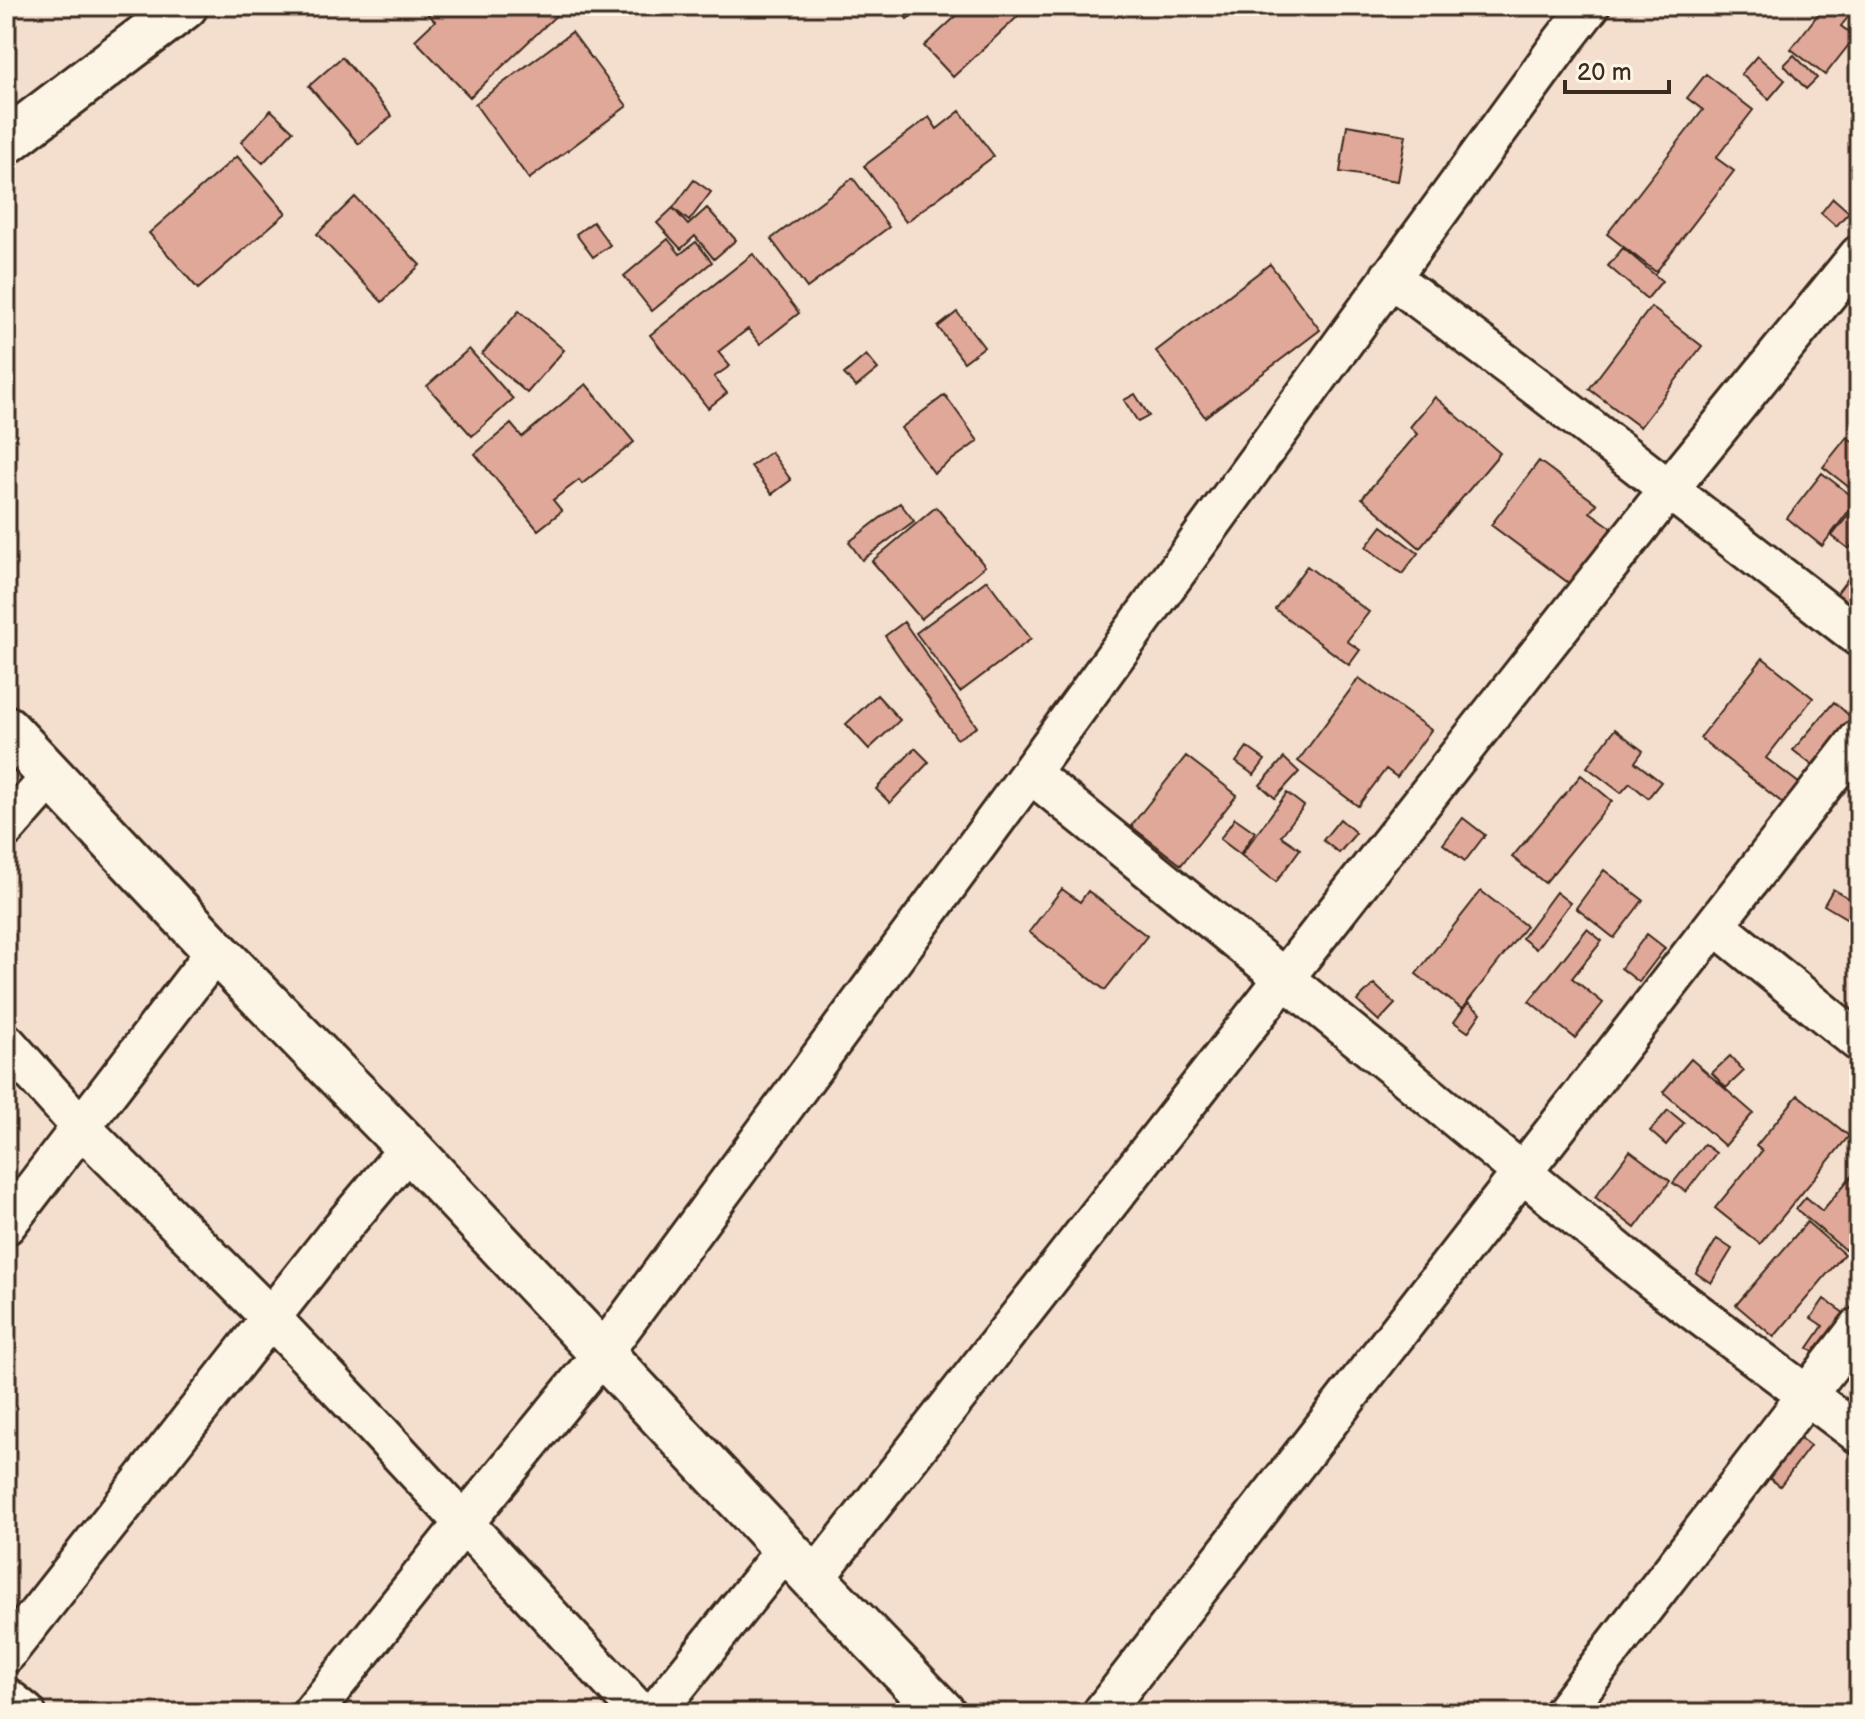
<svg xmlns="http://www.w3.org/2000/svg" width="1865" height="1719" viewBox="0 0 1865 1719" font-family="'Balsamiq Sans',sans-serif">
  <rect width="100%" height="100%" fill="#f4dece"/>
  <filter id="ink" filterUnits="userSpaceOnUse"><feTurbulence type="fractalNoise" baseFrequency=".0125" numOctaves="2"/><feDisplacementMap in="SourceGraphic" scale="16" xChannelSelector="R" yChannelSelector="G"/><feConvolveMatrix kernelMatrix="1 2 1 2 8 2 1 2 1" color-interpolation-filters="sRGB"/></filter>
  <g filter="url(#ink)">
    <!-- building -->
    <path fill="#e0a899" stroke="#3b2a1e" stroke-width="2" d="M433,6H562L564,8L470,97L415,40L435,21L426,12Z
      M897,6H924L907,19Z
      M967,6H1029L953,77L924,46Z
      M1810,6H1857L1841,26L1855,37L1825,75L1791,49L1819,13Z
      M572,32L627,106L529,179L475,104Z
      M1794,55L1817,78L1806,89L1784,65Z
      M1757,56L1785,80L1769,99L1741,74Z
      M342,57L392,116L359,144L309,86Z
      M1706,74L1753,110L1716,158L1734,171L1656,272L1607,234L1703,110L1687,98Z
      M271,110L293,131L263,163L241,142Z
      M960,111L994,156L906,222L864,166L929,117L937,129Z
      M1347,125L1406,135L1398,181L1340,172Z
      M237,156L286,213L198,289L149,233Z
      M853,178L889,227L807,288L771,239Z
      M694,180L711,192L689,221L673,208Z
      M355,197L420,265L382,302L317,234Z
      M1833,198L1849,212L1836,226L1821,213Z
      M673,208L688,225L707,208L736,240L714,259L695,236L681,249L657,223Z
      M593,222L610,245L593,257L576,234Z
      M668,239L680,254L696,242L712,262L652,311L624,276Z
      M1623,248L1662,281L1647,299L1608,266Z
      M753,254L799,313L760,344L748,329L718,352L730,366L714,377L727,393L708,408L650,335Z
      M1270,264L1320,330L1205,417L1156,351Z
      M1651,307L1702,346L1640,427L1589,389Z
      M519,311L564,350L527,393L482,354Z
      M957,312L984,347L964,362L938,327Z
      M469,349L513,399L472,436L427,386Z
      M866,355L878,369L856,387L844,374Z
      M586,384L634,442L582,484L579,480L553,500L562,511L538,530L475,454L511,424L522,437Z
      M1135,394L1149,416L1138,422L1124,400Z
      M945,395L978,441L934,473L901,428Z
      M1435,397L1500,453L1420,548L1362,498L1417,434L1410,427Z
      M1847,437L1859,447V495L1823,467Z
      M771,452L791,480L772,494L751,466Z
      M1539,461L1597,504L1590,512L1612,528L1570,584L1491,525Z
      M1822,473L1857,500L1822,546L1787,518Z
      M900,503L914,521L862,560L849,542Z
      M936,507L985,566L921,619L872,561Z
      M1850,513L1859,520V536L1849,549L1832,536Z
      M1382,526L1418,553L1402,574L1366,547Z
      M1859,564V623L1828,605Z
      M1307,566L1369,612L1347,641L1360,650L1349,665L1275,609Z
      M987,580L1031,639L960,692L916,633Z
      M904,622L977,727L957,739L885,636Z
      M1763,658L1813,698L1766,758L1800,784L1784,804L1700,738Z
      M1359,678L1431,730L1397,777L1386,769L1358,806L1298,761Z
      M877,695L900,720L869,749L846,724Z
      M1834,702L1852,718L1812,765L1793,750Z
      M1615,729L1643,751L1635,762L1661,782L1648,798L1630,783L1621,793L1587,767Z
      M1247,747L1265,760L1254,775L1236,762Z
      M915,748L929,762L890,803L876,789Z
      M1186,756L1237,795L1181,865L1131,826Z
      M1284,758L1299,772L1275,798L1260,785Z
      M1581,775L1612,801L1545,883L1512,857Z
      M1287,793L1304,806L1281,836L1300,849L1276,882L1241,855Z
      M1235,818L1255,832L1240,854L1220,839Z
      M1463,818L1485,835L1465,861L1443,844Z
      M1340,819L1356,833L1339,853L1323,840Z
      M1604,870L1643,900L1614,938L1576,908Z
      M1062,889L1080,902L1088,891L1147,936L1105,990L1029,932Z
      M1833,889L1859,904V911L1853,922L1824,905Z
      M1481,891L1526,926L1462,1009L1416,974Z
      M1556,892L1570,903L1536,949L1522,938Z
      M1587,929L1602,941L1572,978L1603,1003L1575,1038L1529,1001Z
      M1647,934L1665,948L1639,982L1621,968Z
      M1374,984L1395,1004L1379,1021L1357,1001Z
      M1468,1003L1481,1013L1468,1032L1454,1022Z
      M1730,1056L1744,1071L1726,1088L1712,1073Z
      M1691,1059L1753,1113L1725,1146L1663,1092Z
      M1798,1095L1849,1136L1760,1244L1715,1208L1762,1151L1756,1146Z
      M1668,1110L1684,1123L1666,1145L1650,1131Z
      M1704,1144L1716,1153L1686,1192L1673,1183Z
      M1630,1151L1670,1181L1635,1228L1595,1197Z
      M1859,1167V1234L1845,1250L1796,1209L1806,1197L1822,1211Z
      M1807,1222L1844,1254L1774,1337L1736,1305Z
      M1717,1239L1732,1249L1711,1283L1696,1273Z
      M1824,1299L1848,1316L1821,1356L1808,1348L1823,1326L1811,1318Z
      M1796,1435L1810,1446L1780,1486L1765,1475Z"/>
    <g fill="none" stroke-linecap="round" stroke-linejoin="round">
      <!-- street casing -->
      <g stroke="#3b2a1e" stroke-width="44">
        <path id="street" d="M1390,277L1537,387L1859,637
          M1030,773L1406,1077L1654,1281L1859,1434
          M6,828L51,777
          M1715,925L1859,1042
          M6,1043L82,1128L271,1318L373,1425L640,1713
          M6,1225L216,951
          M814,1579L1470,741L1669,489L1859,255
          M6,1654L339,1231L409,1148
          M6,1697L26,1713
          M312,1713L464,1523L602,1354L1030,773L1562,42L1590,6
          M655,1713L786,1549
          M1102,1713L1859,739
          M1563,1713L1859,1327"/>
      </g>
      <!-- secondary casing -->
      <g stroke="#3b2a1e" stroke-width="50">
        <path id="secondary" d="M6,142L185,6
          M6,728L216,951L409,1148L814,1579L943,1713"/>
      </g>
      <!-- street -->
      <use href="#street" stroke="#fcf5e5" stroke-width="38"/>
      <!-- secondary -->
      <use href="#secondary" stroke="#fcf5e5" stroke-width="44"/>
    </g>
  </g>
  <!-- margin -->
  <rect width="1865" height="1719" fill="none" stroke="#fcf5e5" stroke-width="32"/>
  <rect x="16" y="16" width="1833" height="1687" fill="none" stroke="#3b2a1e" stroke-width="3" filter="url(#ink)"/>
  <!-- scale -->
  <path d="M1565 80v12h104v-12" fill="none" stroke="#3b2a1e" stroke-width="4"/>
  <text x="1577" y="80" font-size="24" fill="#3b2a1e" stroke="#fcf5e5" stroke-width="6" paint-order="stroke">20 m</text>
</svg>
